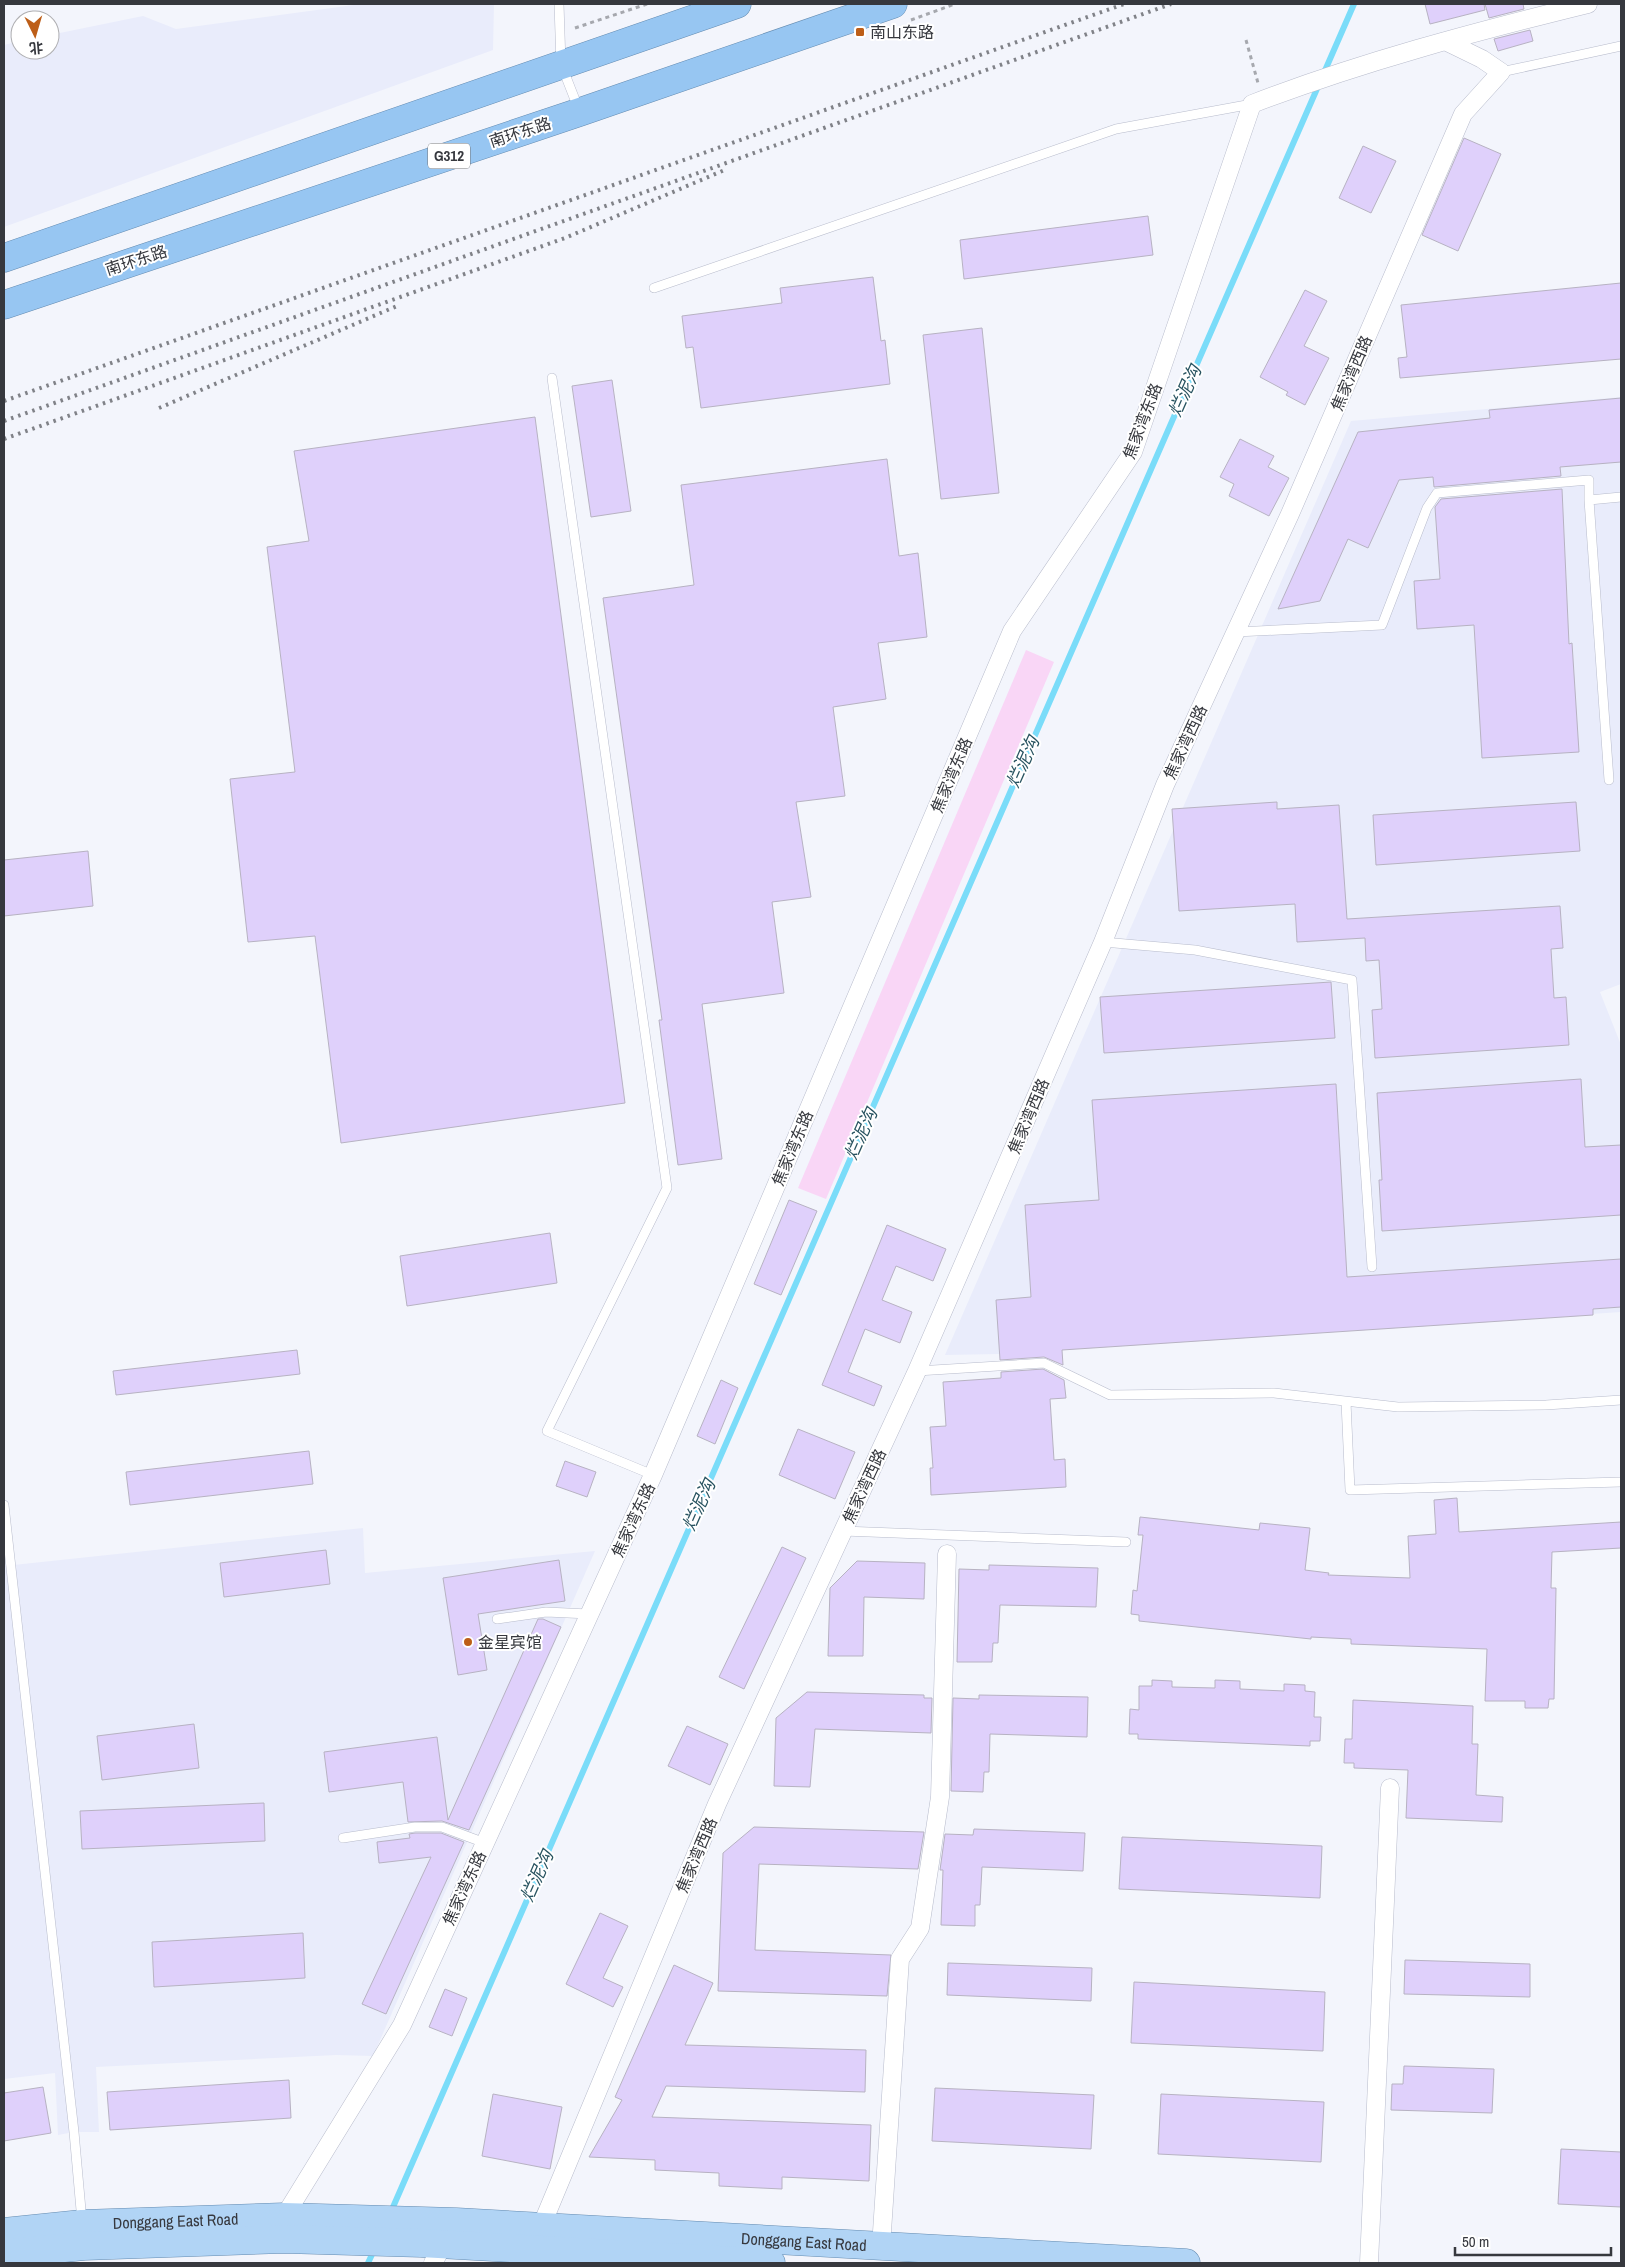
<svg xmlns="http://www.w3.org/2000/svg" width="1625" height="2267" viewBox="0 0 1625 2267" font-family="'Archivo Narrow','Noto Sans SC',sans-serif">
  <rect width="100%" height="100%" fill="#f3f5fc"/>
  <!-- built -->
  <path fill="#e9ecfb" d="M361,4H494L493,50L4,227V45L20,41V50H50V35L143,16L176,29Z
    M1621,397V984L1600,992L1621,1045V1312L999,1354L945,1355L1351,421Z
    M363,1528L365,1573L595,1551L373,2056L336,2055L96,2067L99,2132H74L58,2135L55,2073L4,2079V1566Z"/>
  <!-- green -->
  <path fill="#f9d6f6" d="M1026,650L1054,662L826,1199L798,1188Z"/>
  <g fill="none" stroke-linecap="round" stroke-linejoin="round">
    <!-- stream -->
    <path stroke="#7adcf9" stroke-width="6" d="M390,2214L1354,4
      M368,2263L375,2248"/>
  </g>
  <!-- building -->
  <path fill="#dfd0fb" stroke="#b7b2c2" d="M1425,4H1484L1485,10L1430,24Z
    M1485,4H1523L1524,9L1489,18Z
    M1530,30L1533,41L1498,51L1494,39Z
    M1464,138L1501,154L1458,251L1422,235Z
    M1363,146L1396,161L1371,213L1339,198Z
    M1148,216L1153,255L964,279L960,240Z
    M873,277L881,341L885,340L890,384L701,408L693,347L686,348L682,316L782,303L780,288Z
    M1621,283V359L1400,378L1398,358L1407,357L1401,305Z
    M1305,290L1327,301L1304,346L1329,358L1305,405L1286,395L1288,392L1260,377Z
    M982,328L999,493L941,499L923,335Z
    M612,380L631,511L591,517L572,386Z
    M1621,398V462L1560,467L1561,476L1434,487L1433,477L1399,480L1368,548L1348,539L1320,601L1278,609L1358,432L1490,418L1489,410Z
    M535,417L625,1103L341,1143L315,936L248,942L230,779L295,772L267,547L309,541L294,451Z
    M1240,439L1274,456L1268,467L1289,478L1269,516L1229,496L1234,484L1220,477Z
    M887,459L899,556L918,553L927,637L878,643L886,699L833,707L845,796L796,802L811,897L772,902L784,993L702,1004L722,1159L678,1165L659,1020H662L603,598L694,585L681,485Z
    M1562,489L1569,644L1572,643L1579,752L1482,758L1474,625L1417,629L1414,581L1440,579L1435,507L1441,499Z
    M1277,802V809L1339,805L1347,919L1560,906L1563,948L1551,949L1554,998L1566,997L1569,1045L1375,1058L1372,1010L1382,1009L1379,960L1366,961L1365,938L1297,942L1295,904L1179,911L1172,809Z
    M1576,802L1580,851L1376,865L1373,815Z
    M88,851L93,906L4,916V860Z
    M1331,982L1335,1038L1104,1053L1100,997Z
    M1581,1079L1585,1147L1621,1145V1215L1382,1231L1379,1180H1382L1377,1093Z
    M1336,1084L1347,1277L1621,1259V1307L1593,1309V1315L1062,1350L1063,1365L1044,1357L1000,1360L996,1300L1031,1297L1025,1205L1099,1200L1092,1100Z
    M789,1200L817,1211L781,1295L754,1284Z
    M887,1225L946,1249L933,1281L896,1266L882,1300L912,1312L900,1343L865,1329L848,1372L882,1386L874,1406L822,1385Z
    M550,1233L557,1283L407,1306L400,1256Z
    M297,1350L300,1374L116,1395L113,1371Z
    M1043,1369L1064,1380L1066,1398L1050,1399L1054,1460L1065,1459L1066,1487L931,1495L930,1468H933L930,1427L946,1426L943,1382L1001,1378V1372Z
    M721,1380L738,1388L715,1444L697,1436Z
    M798,1429L855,1452L835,1499L779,1475Z
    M309,1451L313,1484L130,1505L126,1472Z
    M565,1461L596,1472L587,1497L556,1486Z
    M1457,1498L1459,1532L1621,1522V1548L1552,1552L1551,1588H1556L1554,1699H1549L1548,1708H1525V1701H1485L1487,1649L1351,1644V1639L1311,1637V1639L1139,1621V1615L1131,1614L1133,1590L1137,1591L1143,1535H1138L1140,1517L1259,1530L1260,1523L1310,1528L1305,1570L1329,1573L1328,1575L1410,1578L1408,1536L1436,1534L1434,1500Z
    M782,1547L806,1558L744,1689L719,1677Z
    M326,1550L330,1584L224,1597L220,1563Z
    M559,1560L565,1601L478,1614L487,1670L458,1675L443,1578Z
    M857,1561L925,1563L924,1599L864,1597L863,1656H828L830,1588Z
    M989,1565L1098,1568L1096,1607L1000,1605L998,1643H993L992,1662H957L959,1569L989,1570Z
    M538,1619H543L561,1627L469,1830L442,1821L408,1822L403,1782L329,1792L324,1752L437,1737L448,1820Z
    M1152,1680L1172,1681V1687L1215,1688V1680L1240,1681V1689L1284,1691V1684L1305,1685V1691L1315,1692L1314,1717H1321L1320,1741H1310V1746L1138,1739V1734H1129L1130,1709L1139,1710V1686H1152Z
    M807,1692L924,1695V1698H932L931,1733L815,1729L810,1787L774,1786L776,1718Z
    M979,1695L1088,1697L1087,1737L990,1734L989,1772H984L983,1792L951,1791L953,1698L979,1699Z
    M1353,1700L1473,1706L1472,1744H1478L1476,1795L1503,1797L1502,1822L1406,1818L1408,1770L1354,1768V1763H1344L1345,1739H1352Z
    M194,1724L199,1768L102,1780L97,1736Z
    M687,1726L728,1744L710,1785L668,1766Z
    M264,1803L265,1841L82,1849L80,1811Z
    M754,1827L924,1832L918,1869L759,1864L755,1950L891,1955L887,1996L718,1991L723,1853Z
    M974,1829L1085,1833L1083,1871L982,1867L980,1905H975V1926L941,1925L943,1870H940L945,1834L973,1835Z
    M415,1833H441L464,1842L386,2014L362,2004L431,1857L379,1863L377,1842L410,1838L409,1834Z
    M1122,1837L1322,1846L1320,1898L1119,1889Z
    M600,1913L628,1926L603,1978L623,1987L613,2007L566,1984Z
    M303,1933L305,1978L154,1987L152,1942Z
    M1405,1960L1530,1964V1997L1404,1994Z
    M948,1963L1092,1968L1091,2001L947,1995Z
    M674,1965L713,1983L685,2045L866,2050L865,2092L666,2086L652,2117L871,2125L869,2181L782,2177V2189L719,2186V2173L655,2170V2160L589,2157L622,2100L615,2097Z
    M1134,1982L1325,1992L1323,2051L1131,2043Z
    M445,1989L467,1998L452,2036L429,2027Z
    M1404,2066L1494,2069L1492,2113L1391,2110L1392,2084H1403Z
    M289,2080L291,2118L110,2130L107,2092Z
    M43,2087L51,2133L4,2141V2093Z
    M935,2088L1094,2095L1091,2149L932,2141Z
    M493,2094L562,2107L550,2169L482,2156Z
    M1161,2094L1324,2102L1321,2162L1158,2154Z
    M1561,2149L1621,2152V2207L1558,2204Z"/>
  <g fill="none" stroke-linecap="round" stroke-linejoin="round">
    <!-- service casing -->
    <g stroke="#b8bccc" stroke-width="10">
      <path id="service" d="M559,4L561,64L579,110
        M1501,72L1621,46
        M654,288L1116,129L1252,104
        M552,378L667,1188L547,1431L653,1475
        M1236,632L1382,625L1427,508L1437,493L1589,480V500
        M1609,780L1589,500L1621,497
        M1103,942L1195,950L1352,980L1372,1267
        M917,1371L1044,1363L1110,1395L1274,1393L1398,1407L1546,1405L1621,1400
        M1346,1402L1350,1490L1621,1482
        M4,1505L74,2132L82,2221
        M843,1531L1126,1542
        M497,1619L546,1612L589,1614
        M343,1838L415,1827H442L485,1843"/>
    </g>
    <!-- minor casing -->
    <g stroke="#b8bccc" stroke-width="19">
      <path id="minor" d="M284,2217L402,2025L653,1475L1012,631L1133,452L1252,104C1361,62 1474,32 1588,4
        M541,2227L717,1804L917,1371L1103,942L1165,785L1290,514L1463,114L1501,72L1482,59L1445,41
        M881,2247L900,1959L920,1928L940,1797L947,1554
        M433,2263L447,2238
        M1369,2263L1390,1788"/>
    </g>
    <!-- primary casing -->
    <g stroke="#648bb0" stroke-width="29">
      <g id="primary">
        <path id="s1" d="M4,2232L82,2224L284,2217L456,2222L1186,2263"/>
        <path d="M4,2254L84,2246L284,2239L421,2243L771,2263"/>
      </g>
    </g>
    <!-- trunk casing -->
    <g stroke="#648bb0" stroke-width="29">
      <path id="trunk" d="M4,258L737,4
        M4,305L580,112L893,4"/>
    </g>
    <!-- path -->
    <path stroke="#a6a8ae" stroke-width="3" stroke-dasharray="4 4" stroke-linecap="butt" d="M911,20L955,4
      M575,28L647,4
      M1246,40L1258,83"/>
    <!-- service -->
    <use href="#service" stroke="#fff" stroke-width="9"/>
    <!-- minor -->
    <use href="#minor" stroke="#fff" stroke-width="18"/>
    <!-- primary -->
    <use href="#primary" stroke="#b1d4f5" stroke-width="28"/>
    <!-- trunk -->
    <use href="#trunk" stroke="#97c6f2" stroke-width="28"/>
    <!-- rail -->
    <path stroke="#808288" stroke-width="4" stroke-dasharray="2.5 5" stroke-linecap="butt" d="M4,401L1124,4
      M159,408L397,306
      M4,421L1171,4
      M4,439L565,238L727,169"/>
  </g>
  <!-- markers -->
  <g fill="#bd5e18" stroke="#fff" stroke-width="2">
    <rect x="855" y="27" width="10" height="10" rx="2.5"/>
    <circle cx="468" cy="1642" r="5"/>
  </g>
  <g text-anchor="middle" stroke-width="4" stroke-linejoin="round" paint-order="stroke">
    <!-- shield labels -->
    <rect fill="#fff" stroke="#727478" stroke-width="1" x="428" y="143.5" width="42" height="25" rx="4"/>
    <g font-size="15" font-weight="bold" fill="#36383e">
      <text x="449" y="161">G312</text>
    </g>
    <!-- poi labels -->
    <g font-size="16" fill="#36383e" stroke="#fff" text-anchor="start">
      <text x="870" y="38">南山东路</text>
      <text x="478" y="1648">金星宾馆</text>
    </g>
    <!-- street labels -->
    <g font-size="16" fill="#36383e" stroke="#fff">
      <text transform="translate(520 132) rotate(-18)" y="6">南环东路</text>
      <text transform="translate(136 260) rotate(-18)" y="6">南环东路</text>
      <text transform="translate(1351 373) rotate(-67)" y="6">焦家湾西路</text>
      <text transform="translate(1142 421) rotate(-69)" y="6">焦家湾东路</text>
      <text transform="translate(1185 742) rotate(-65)" y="6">焦家湾西路</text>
      <text transform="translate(951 775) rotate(-67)" y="6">焦家湾东路</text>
      <text transform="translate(1028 1116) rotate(-67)" y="6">焦家湾西路</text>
      <text transform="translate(792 1148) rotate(-67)" y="6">焦家湾东路</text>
      <text transform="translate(864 1486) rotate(-65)" y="6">焦家湾西路</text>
      <text transform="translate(633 1520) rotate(-65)" y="6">焦家湾东路</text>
      <text transform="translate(696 1855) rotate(-67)" y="6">焦家湾西路</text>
      <text transform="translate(464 1888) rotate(-65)" y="6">焦家湾东路</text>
      <text dy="6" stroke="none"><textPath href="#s1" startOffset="172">Donggang East Road</textPath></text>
      <text dy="6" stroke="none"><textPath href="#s1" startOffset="801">Donggang East Road</textPath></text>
    </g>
    <!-- water labels -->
    <g font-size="18" font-style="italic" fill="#285360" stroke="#fff">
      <text transform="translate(1185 391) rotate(-66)" y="6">烂泥沟</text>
      <text transform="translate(1023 762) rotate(-66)" y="6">烂泥沟</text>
      <text transform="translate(861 1134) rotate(-66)" y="6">烂泥沟</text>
      <text transform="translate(699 1505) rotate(-66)" y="6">烂泥沟</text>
      <text transform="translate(537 1876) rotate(-66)" y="6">烂泥沟</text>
    </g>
  </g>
  <!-- border -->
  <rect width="1625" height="2267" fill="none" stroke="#36383e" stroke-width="10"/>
  <!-- north arrow -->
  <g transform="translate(35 35) rotate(175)"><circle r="24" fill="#ffffff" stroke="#afafb2"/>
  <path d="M0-4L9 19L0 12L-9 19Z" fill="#bd5e18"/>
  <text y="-8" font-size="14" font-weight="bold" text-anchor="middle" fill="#36383e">北</text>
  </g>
  <!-- scale -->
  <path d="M1455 2247v8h156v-8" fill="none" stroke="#36383e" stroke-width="2.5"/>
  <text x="1462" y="2247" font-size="15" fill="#36383e" stroke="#ffffff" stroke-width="4" paint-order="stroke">50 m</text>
</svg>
